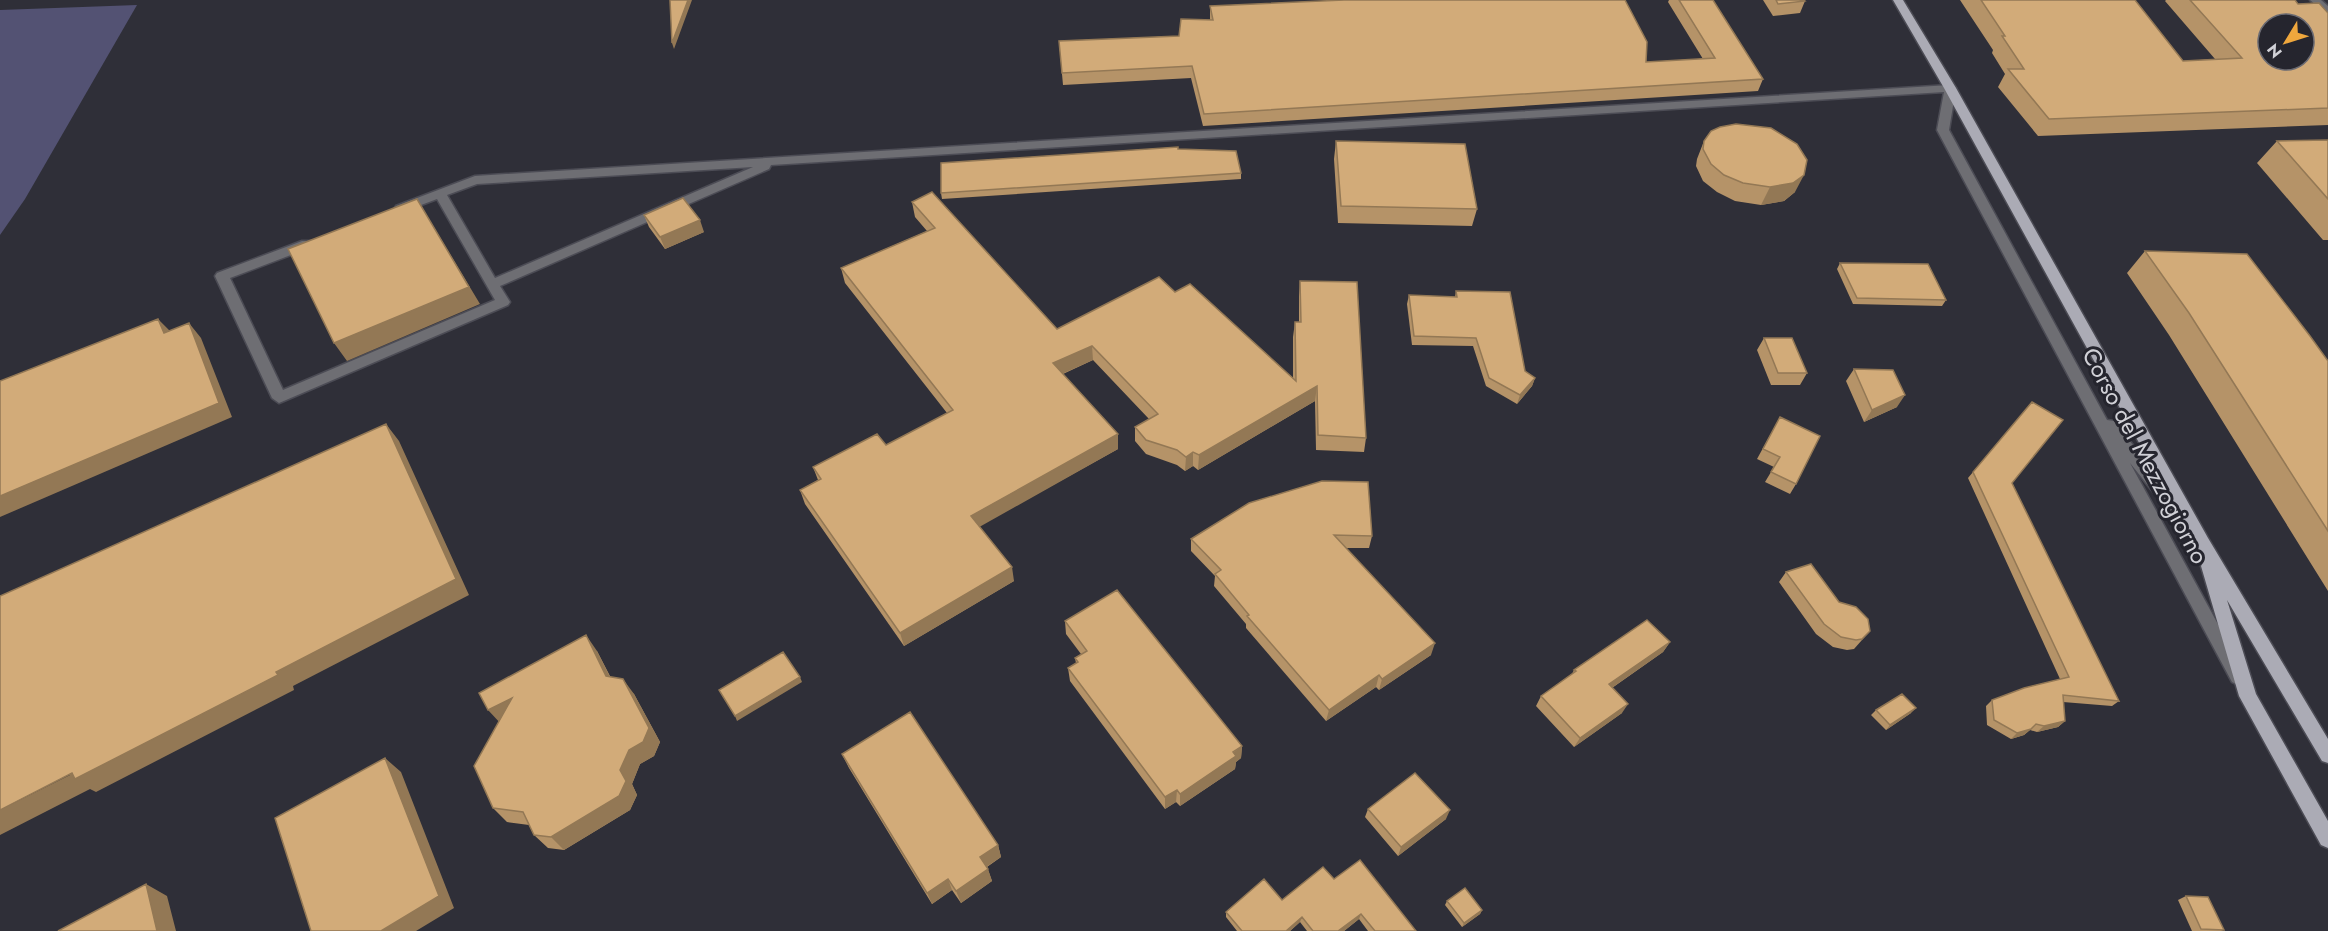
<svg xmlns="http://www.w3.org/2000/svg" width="2328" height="931" viewBox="0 0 2328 931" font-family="Jost,sans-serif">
  <rect width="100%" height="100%" fill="#2f2f38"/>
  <!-- green -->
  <path fill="#535273" d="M137,5L25,199L0,235V10Z"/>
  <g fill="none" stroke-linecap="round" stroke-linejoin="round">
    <!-- minor casing -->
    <g stroke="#4c4c55" stroke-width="3">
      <path id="minor" d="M2310,0H2321L2328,6V15Z
        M1950,85L1956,88L1949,130L2107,420L2114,421L2195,524L2192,528L2187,530L2182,528L2130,463L2244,672L2246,677L2244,682L2238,685L2232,682L1937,130L1944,92L771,165L769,169L500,286L510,302L508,305L279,403L272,398L215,276L217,273L302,241H312L313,244L312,247L230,278L283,390L495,300L437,199L400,213L394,209L396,206L475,176ZM753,167L495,278L447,195L477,184Z"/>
    </g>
    <!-- major casing -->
    <g stroke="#4c4c55" stroke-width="3">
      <path id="major" d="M1893,0H1903L1956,88L2208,538L2328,739V763L2322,761L2227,600L2256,694L2328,821V848L2321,845L2239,696L2201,566L2204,561L1944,88Z"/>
    </g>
    <!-- minor -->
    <use href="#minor" fill="#6e6e73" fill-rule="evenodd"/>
    <!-- major -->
    <use href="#major" fill="#ababb5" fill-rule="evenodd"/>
  </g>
  <!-- wall -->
  <path fill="#b59368" d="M1669,0H1713L1763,79L1758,91L1203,126L1191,78L1063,85L1059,41L1179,36L1210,20V6L1646,62L1703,59L1668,2Z
    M1763,0H1804L1805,1L1800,13L1773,16Z
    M1960,0H2135L2183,61L2215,59L2165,1L2166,0H2295L2298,4L2328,13V125L2038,136L1998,87L2005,74L1992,53L1993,50Z
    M2328,140V240H2323L2257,163L2277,141Z
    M1336,141L1477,209L1472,226L1338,223L1334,159Z
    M1704,141L1795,192L1784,201L1761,205L1735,201L1717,192L1703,181L1696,166L1697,159Z
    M1178,149L1241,173V179L942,199L941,193Z
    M912,202L1057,329L1175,292L1293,379V337L1295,322H1299V296L1300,281L1366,438L1364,452L1316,450L1315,401L1198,470L1193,466L1185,471L1177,465L1146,454L1135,441V427L1149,419L1093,360L1063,374L1118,434V449L979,526L1014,581L904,646L805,504L800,490L818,480L813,467L886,445L947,413L845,283L841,268L927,231L915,217Z
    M644,215L704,232L665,249L649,227Z
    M2145,251L2328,361V591L2169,335L2127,273Z
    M1840,263L1946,300L1942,306L1853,304L1837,269Z
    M1456,291L1525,371L1535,378L1532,386L1517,404L1486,386L1473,346L1412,345L1407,304L1409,295L1455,297Z
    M1764,338L1807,373L1800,385H1771L1757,350Z
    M1854,369L1897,407L1864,422L1846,381Z
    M2032,402L2012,483L2119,701L2112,706L2063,702L2065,721L2058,727L2037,732L2030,730L2024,735L2011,739L1987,725L1986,706L1992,700L2060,679L1968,478Z
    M1780,417L1796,484L1790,494L1765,482L1774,467L1757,459Z
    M1249,503L1372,536L1369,548H1346L1431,655L1379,690L1376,687L1326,721L1246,628V624L1214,586L1215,576L1191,551V539Z
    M1786,572L1839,602L1870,631L1854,649L1847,650L1833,647L1816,634L1779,582Z
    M1065,621L1242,746L1241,758L1236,762L1235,769L1180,806L1176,802L1165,809L1070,681L1068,668L1076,663L1075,658L1081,654L1066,634Z
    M1670,642L1663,652L1612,688L1622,713L1574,747L1536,706L1541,696L1572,674L1574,670Z
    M597,651L610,676L634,694L660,742L654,756L640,764L632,784L637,795L630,810L564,850L548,848L534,835L529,825L507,822L493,808Z
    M1876,710L1911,713L1886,730L1871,715Z
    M842,754L998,845L1001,857L987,867L992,881L961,903L952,890L932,904L849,768Z
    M1368,809L1446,819L1398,856L1365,817Z
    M1334,879L1416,931H1368L1359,919L1344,931H1307L1300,922L1290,931H1237L1226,917V912L1282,900Z
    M2186,896L2224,930L2221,931H2192L2178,900Z
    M1447,901L1482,910L1480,914L1462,927L1445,905Z"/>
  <!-- shaded-wall -->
  <path fill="#937855" d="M688,0H692L674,49L672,43Z
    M1804,175L1795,192L1784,201L1761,205L1770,187Z
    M417,199L480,304L347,361L334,343Z
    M700,220L704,232L665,249L660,237Z
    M158,319L172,333H164Z
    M189,323L201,338L232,417L0,517V496Z
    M1092,346L1093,360L1055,377L1053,363Z
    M1535,378L1532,386L1517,404L1520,395Z
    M1317,386L1315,401L1198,470L1199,455Z
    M1905,395L1897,407L1864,422L1872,410Z
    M386,424L399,441L469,595L293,686L294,690L96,792L90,789L0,835V810L276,672Z
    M1118,434V449L974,530L971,516Z
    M1193,452V466L1185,471L1186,457Z
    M1012,567L1014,581L904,646L900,633Z
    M586,635L597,651L617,691L606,676Z
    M1670,642L1663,652L1603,694L1609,684Z
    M1435,643L1431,655L1379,690L1382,679Z
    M1379,675L1376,687L1326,721L1329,710Z
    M800,677L802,682L737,721L735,716Z
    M623,679L634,694L660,742L654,756L640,764L632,784L637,795L630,810L564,850L551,837L620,770Z
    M512,698L502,725L488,710Z
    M1628,704L1622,713L1574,747L1580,738Z
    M1916,708L1911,713L1886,730L1890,725Z
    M2065,721L2058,727L2037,732L2044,726Z
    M2031,729L2024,735L2011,739L2017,733Z
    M1242,746L1241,758L1236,762L1235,769L1180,806V794Z
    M385,758L401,772L454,908L416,931H381Z
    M1177,790L1176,802L1165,809V797Z
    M1450,810L1446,819L1398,856L1401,847Z
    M998,845L1001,857L983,869L980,857Z
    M988,869L992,881L961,903L956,891Z
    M948,879L952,890L932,904L927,893Z
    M146,884L167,896L176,931H157Z
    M1482,910L1480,914L1462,927L1464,923Z
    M1361,914L1359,919L1344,931H1338Z
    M1302,917L1300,922L1290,931H1286Z"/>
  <!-- building -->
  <path fill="#d2ab79" stroke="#937855" stroke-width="1.5" fill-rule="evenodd" d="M670,0H688L672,43Z
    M1344,0H1625L1647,42L1646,62L1715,58L1679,0H1713L1763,79L1204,114L1192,66L1062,73L1059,41L1179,36L1181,19L1213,20L1210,6Z
    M1776,0H1804L1805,1L1778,4Z
    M1981,0H2135L2183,61L2242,58L2190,0H2295L2298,4L2319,3L2328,13V108L2049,119L2008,69H2024L2002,36H2005ZM2268,24H2304V60H2268Z
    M1736,124L1771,128L1797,144L1807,160L1804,175L1793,183L1770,187L1743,183L1724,175L1711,164L1703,149L1704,141L1711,131L1720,127Z
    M2328,140V199L2277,141Z
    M1336,141L1465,144L1477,209L1341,206Z
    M1178,147V149L1236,151L1241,173L941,193V163Z
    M932,192L1057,329L1159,277L1175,292L1190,284L1296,381L1295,322H1301L1300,281L1357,282L1366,438L1318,435L1317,386L1199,455L1193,452L1186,457L1177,450L1146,440L1135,427L1158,414L1092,346L1053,363L1118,434L971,516L1012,567L900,633L800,490L821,479L813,467L877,434L886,445L953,410L841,268L935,228L912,202Z
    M683,198L700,220L660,237L644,215Z
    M417,199L469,287L334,343L288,249Z
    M2145,251L2247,254L2310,336L2328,361V531L2189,313Z
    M1840,263L1928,264L1946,300L1857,298Z
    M1456,291L1510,292L1525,371L1535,378L1520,395L1489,378L1476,338L1414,336L1409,295L1457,297Z
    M158,319L164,333L189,323L219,403L0,496V381Z
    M1764,338H1792L1807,373H1778Z
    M1854,369L1893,370L1905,395L1872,410Z
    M2032,402L2063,420L2012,483L2119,701L2063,695L2065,721L2044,726L2036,724L2031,729L2017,733L1994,720L1992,700L2024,688L2069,677L1973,472Z
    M1780,417L1820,436L1796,484L1771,472L1780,457L1763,449Z
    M386,424L456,579L276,672L278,675L75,779L72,773L0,810V596Z
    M1322,481L1368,482L1372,536L1334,535L1435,643L1382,679L1379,675L1329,710L1247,616L1249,615L1215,574L1221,570L1191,539L1249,503Z
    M1811,564L1839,602L1856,607L1868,619L1870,631L1862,639L1856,640L1841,637L1824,624L1786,572Z
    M1117,590L1242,746L1233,752L1236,756L1180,794L1177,790L1165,797L1068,668L1078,662L1075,658L1087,651L1065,621Z
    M1647,620L1670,642L1609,684L1628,704L1580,738L1541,696L1576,671L1574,670Z
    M586,635L606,676L623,679L649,728L643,742L629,750L620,770L626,781L619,796L551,837L534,835L523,812L493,808L474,766L512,698L488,710L479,693Z
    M783,652L800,677L735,716L719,690Z
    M1902,694L1916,708L1890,725L1876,710Z
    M910,712L998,845L980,857L988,869L956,891L948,879L927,893L842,754Z
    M385,758L439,896L381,931H311L275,818Z
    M1415,773L1450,810L1401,847L1368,809Z
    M1360,860L1416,931H1375L1361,914L1338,931H1313L1302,917L1286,931H1242L1226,912L1264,879L1282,900L1323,867L1334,879Z
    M146,884L157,931H58Z
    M1465,888L1482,910L1464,923L1447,901Z
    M2186,896L2208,897L2224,930L2201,929Z"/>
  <g text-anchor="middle" stroke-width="6" stroke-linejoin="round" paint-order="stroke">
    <!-- street labels -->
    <g font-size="24" fill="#d1d1d7" stroke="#25252e">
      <text transform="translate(2145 456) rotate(62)" y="8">Corso del Mezzogiorno</text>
    </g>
  </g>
  <!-- north arrow -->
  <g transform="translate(2286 42) rotate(232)"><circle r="28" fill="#25252e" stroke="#6a6a72" stroke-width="1.5"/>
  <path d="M0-4.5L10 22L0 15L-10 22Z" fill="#efa73d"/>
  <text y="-9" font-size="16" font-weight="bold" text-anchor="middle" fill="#d1d1d7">N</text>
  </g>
</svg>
